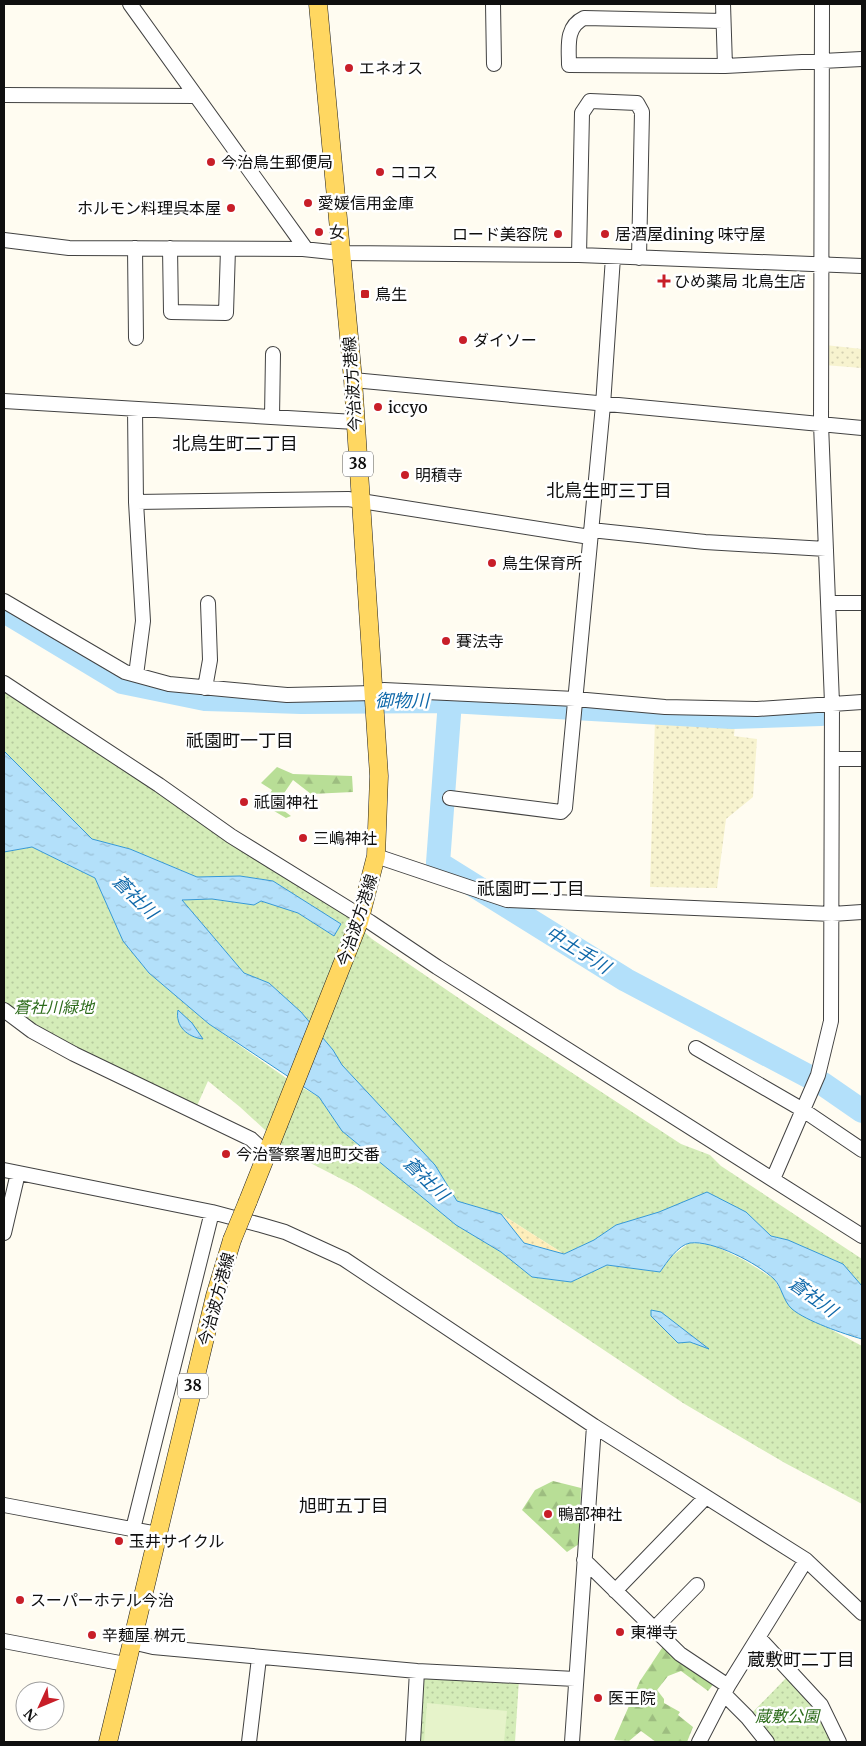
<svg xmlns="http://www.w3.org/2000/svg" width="866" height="1746" viewBox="0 0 866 1746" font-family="Merriweather,'Noto Sans JP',serif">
  <defs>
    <pattern id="farmland-dots" width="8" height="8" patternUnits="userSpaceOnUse" patternTransform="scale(1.25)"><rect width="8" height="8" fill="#f7f3cf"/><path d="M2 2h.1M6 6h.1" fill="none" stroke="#d3cfb1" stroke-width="1.8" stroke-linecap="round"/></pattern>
    <pattern id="grass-dots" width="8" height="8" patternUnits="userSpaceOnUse" patternTransform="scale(1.25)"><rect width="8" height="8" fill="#d4ecb8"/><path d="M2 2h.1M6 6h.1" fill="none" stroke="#b5c99d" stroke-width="1.8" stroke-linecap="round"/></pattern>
    <pattern id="forest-firs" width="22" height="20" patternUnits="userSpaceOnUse" patternTransform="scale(1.25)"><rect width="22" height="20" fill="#b8de96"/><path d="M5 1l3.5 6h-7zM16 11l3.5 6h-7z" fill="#9dbd80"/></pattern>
    <pattern id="sand-dots" width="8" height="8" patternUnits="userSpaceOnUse" patternTransform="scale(1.25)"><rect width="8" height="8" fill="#feeebb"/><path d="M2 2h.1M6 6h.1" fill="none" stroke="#d8cba0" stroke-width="1.8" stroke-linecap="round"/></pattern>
    <pattern id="water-ripples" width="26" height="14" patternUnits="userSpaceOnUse" patternTransform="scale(1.25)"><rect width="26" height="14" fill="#b3e0fa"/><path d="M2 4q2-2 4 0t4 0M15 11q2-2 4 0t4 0" fill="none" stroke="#99bfd5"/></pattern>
  </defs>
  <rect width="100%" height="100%" fill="#fffcf1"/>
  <!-- farmland -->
  <path fill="url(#farmland-dots)" d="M825,345L862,349V368L824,365Z
    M655,719L735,724L734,736L757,739L753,797L726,819L717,888L650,887Z"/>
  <!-- grass -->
  <path fill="url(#grass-dots)" d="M4,689L345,914L372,939L485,1016L681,1144L710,1155L721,1166L862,1259V1286L843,1264L788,1240L771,1236L746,1212H659L616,1225L594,1240L564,1254L501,1214L457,1201L435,1165L342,1065L333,1050L301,1012L269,983L244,973L182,900L212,899L254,905L261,901L298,913L334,936L341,924L273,881L240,876L197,877L130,849L92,839L4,751Z
    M32,847L95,878L123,941L149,973L209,1024L289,1080L319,1097L342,1131L456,1225L501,1252L532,1277L571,1282L607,1265L660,1272L671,1257L689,1243L711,1244L744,1260L774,1279L791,1308L862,1346V1504L785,1463L683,1403L428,1232L357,1187L289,1152L240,1107L208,1081L196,1108L39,1028L4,1002V852Z
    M420,1673L519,1679L515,1742H417Z
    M788,1676L817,1709L833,1742H769L749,1716Z"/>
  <!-- forest -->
  <path fill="url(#forest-firs)" d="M277,767L293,774L352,776L353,792L311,794L293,780L276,805L291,816L286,818L264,805L272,790L261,783Z
    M553,1481L581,1488L579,1544L567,1552L522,1510L535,1490Z
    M664,1645L715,1682L708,1691L681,1671L668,1676L657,1690L664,1699V1703L680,1712L678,1715L693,1727L687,1742H656L641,1731L629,1741L614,1740L640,1681Z"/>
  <!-- sand -->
  <path fill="url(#sand-dots)" d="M501,1214L564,1254L524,1243Z"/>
  <!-- pitch -->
  <path fill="#e6f3ca" d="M427,1703L507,1711L504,1742H424Z"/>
  <!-- water -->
  <path fill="url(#water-ripples)" stroke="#3598d5" d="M4,751L92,839L130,849L197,877L240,876L273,881L341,924L334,936L298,913L261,901L254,905L212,899L182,900L244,973L269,983L301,1012L333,1050L342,1065L435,1165L457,1201L501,1214L524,1243L564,1254L594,1240L616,1225L659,1212L707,1192L746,1212L771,1236L788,1240L843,1264L862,1286V1339C844,1334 806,1321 792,1309C783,1301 782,1287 774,1279C757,1263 713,1240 690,1243C678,1245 667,1262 660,1272L607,1265L571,1282L532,1277L501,1252L456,1225L342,1131L319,1097L209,1024L149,973L123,941L95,878L32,847L4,852Z
    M178,1010L192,1023L203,1039C187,1037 175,1026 178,1010Z
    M651,1310L661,1312L709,1349L690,1342L678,1343L651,1316Z"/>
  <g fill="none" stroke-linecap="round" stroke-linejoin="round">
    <!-- river -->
    <path stroke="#b3e0fa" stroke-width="24" d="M4,611L122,682L205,699L301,702L450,701L732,717L821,714
      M450,701L438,863L626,980L823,1084L862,1111"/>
    <!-- minor casing -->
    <g stroke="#424242" stroke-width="16">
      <path id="minor" d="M130,4L306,249
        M493,4L494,64
        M723,4L725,66L862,59
        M723,21L584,18C565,27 569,47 569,65L725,66
        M4,95L196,96
        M4,240L69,248L303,249L341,253L579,255L862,266
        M135,248L136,338
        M170,248L171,312L226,313L228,249
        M579,255L582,113L590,101L637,103L642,112L639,258
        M353,380L862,428
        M4,401L355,422
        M135,409L136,502L143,621L136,675
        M272,417L273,354
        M136,502L348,499L590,537
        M591,530L705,542L826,549
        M4,601L125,672L169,684L287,695L374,693L384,690L575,699L665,707L757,709L862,702
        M828,603H862
        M4,683L159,785L231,836L370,922L437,967L862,1236
        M205,688L210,660L208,603
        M832,759H862
        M450,798L561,812L565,808L603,405L613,257
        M376,856L507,900L832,914L862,912
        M4,1010L32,1031L74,1054L251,1139L267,1154
        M696,1048L803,1110L862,1150
        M4,1170L212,1212L261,1225L285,1232L344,1259L594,1426L806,1560L862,1613
        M773,1179L818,1075L831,1021L832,703L821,424L822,4
        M4,1233L18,1173
        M4,1505L158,1534
        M133,1529L212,1212
        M584,1560L680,1654L728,1686
        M615,1591L706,1497
        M654,1629L697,1585
        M759,1638L821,1705L839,1742
        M4,1641L125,1664
        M132,1642L153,1647L417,1671L575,1679
        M724,1694L747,1717L767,1742
        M249,1742L259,1658
        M413,1742L417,1671
        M572,1742L594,1426
        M699,1742L728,1686L806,1560"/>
    </g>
    <!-- major casing -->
    <g stroke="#202020" stroke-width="19">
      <path id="major" d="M248,1201L359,922L376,856L379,776L353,380L318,4
        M108,1742L215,1296L232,1240"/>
    </g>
    <!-- minor -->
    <use href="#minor" stroke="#fff" stroke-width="14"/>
    <!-- major -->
    <use href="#major" stroke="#ffd761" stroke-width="18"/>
    <!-- major-bridge casing -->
    <g stroke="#202020" stroke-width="19" stroke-linecap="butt">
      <path id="major-bridge" d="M232,1240L248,1201"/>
    </g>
    <!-- major-bridge -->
    <use href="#major-bridge" stroke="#ffd761" stroke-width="18"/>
  </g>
  <!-- markers -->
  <g fill="#c81e28" stroke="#fff" stroke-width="2">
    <circle cx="349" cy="68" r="5"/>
    <circle cx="211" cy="162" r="5"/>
    <circle cx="380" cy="172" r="5"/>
    <circle cx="308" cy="203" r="5"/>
    <circle cx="231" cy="208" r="5"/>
    <circle cx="319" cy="232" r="5"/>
    <circle cx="558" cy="234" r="5"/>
    <circle cx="605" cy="234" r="5"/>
    <path d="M661.5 273.5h5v5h5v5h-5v5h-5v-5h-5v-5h5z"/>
    <rect x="360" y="289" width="10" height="10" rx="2.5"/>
    <circle cx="463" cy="340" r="5"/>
    <circle cx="378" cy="407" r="5"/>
    <circle cx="405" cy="475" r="5"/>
    <circle cx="492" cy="563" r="5"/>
    <circle cx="446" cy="641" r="5"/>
    <circle cx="244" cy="802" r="5"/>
    <circle cx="303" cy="838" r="5"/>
    <circle cx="226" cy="1154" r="5"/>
    <circle cx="548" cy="1514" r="5"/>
    <circle cx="119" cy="1541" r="5"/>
    <circle cx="20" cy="1600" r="5"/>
    <circle cx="620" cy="1632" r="5"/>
    <circle cx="92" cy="1635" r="5"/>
    <circle cx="598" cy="1698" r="5"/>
  </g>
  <g text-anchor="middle" stroke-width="5" stroke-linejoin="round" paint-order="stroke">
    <!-- shield labels -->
    <g fill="#fff" stroke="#575757" stroke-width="1">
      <rect x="343" y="451.5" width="30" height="25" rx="4"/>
      <rect x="178" y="1373.5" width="30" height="25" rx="4"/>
    </g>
    <g font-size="15" font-weight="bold" fill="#0f0f0f">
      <text x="358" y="469">38</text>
      <text x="193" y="1391">38</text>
    </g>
    <!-- poi labels -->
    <g font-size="16" fill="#0f0f0f" stroke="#fff" text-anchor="start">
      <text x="359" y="74">エネオス</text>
      <text x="221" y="168">今治鳥生郵便局</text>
      <text x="390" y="178">ココス</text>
      <text x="318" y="209">愛媛信用金庫</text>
      <text x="221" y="214" text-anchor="end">ホルモン料理呉本屋</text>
      <text x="329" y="238">女</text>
      <text x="548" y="240" text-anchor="end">ロード美容院</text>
      <text x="615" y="240">居酒屋dining 味守屋</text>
      <text x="674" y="287">ひめ薬局 北鳥生店</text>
      <text x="375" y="300">鳥生</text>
      <text x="473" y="346">ダイソー</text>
      <text x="388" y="413">iccyo</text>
      <text x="415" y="481">明積寺</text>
      <text x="502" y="569">鳥生保育所</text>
      <text x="456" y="647">賽法寺</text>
      <text x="254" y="808">祇園神社</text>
      <text x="313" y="844">三嶋神社</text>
      <text x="236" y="1160">今治警察署旭町交番</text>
      <text x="558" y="1520">鴨部神社</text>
      <text x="129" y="1547">玉井サイクル</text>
      <text x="30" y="1606">スーパーホテル今治</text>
      <text x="630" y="1638">東禅寺</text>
      <text x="102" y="1641">辛麺屋 桝元</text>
      <text x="608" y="1704">医王院</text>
    </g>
    <!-- street labels -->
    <g font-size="16" fill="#0f0f0f" stroke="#fff">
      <text transform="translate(352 384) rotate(-94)" y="6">今治波方港線</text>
      <text transform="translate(357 920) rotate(-72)" y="6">今治波方港線</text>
      <text transform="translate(216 1299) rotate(-75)" y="6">今治波方港線</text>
    </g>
    <!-- park labels -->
    <g font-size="16" font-style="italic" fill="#2d6c1b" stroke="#fff">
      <text x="54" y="1013">蒼社川緑地</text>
      <text x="787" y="1722">蔵敷公園</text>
    </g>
    <!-- neighbourhood labels -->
    <g font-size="18" fill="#0f0f0f" stroke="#fff">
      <text x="235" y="450">北鳥生町二丁目</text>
      <text x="609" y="497">北鳥生町三丁目</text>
      <text x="240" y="747">祇園町一丁目</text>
      <text x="531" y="895">祇園町二丁目</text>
      <text x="344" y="1512">旭町五丁目</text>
      <text x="801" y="1666">蔵敷町二丁目</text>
    </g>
    <!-- water labels -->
    <g font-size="18" font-style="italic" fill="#1069aa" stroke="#fff">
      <text x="402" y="707">御物川</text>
      <text transform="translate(135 897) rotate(44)" y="6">蒼社川</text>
      <text transform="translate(578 950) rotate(32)" y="6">中土手川</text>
      <text transform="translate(426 1179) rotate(44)" y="6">蒼社川</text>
      <text transform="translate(813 1297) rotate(36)" y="6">蒼社川</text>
    </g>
  </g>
  <!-- border -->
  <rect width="866" height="1746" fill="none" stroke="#0f0f0f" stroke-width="10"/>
  <!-- north arrow -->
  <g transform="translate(40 1706) rotate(226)"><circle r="24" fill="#ffffff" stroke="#9f9f9f"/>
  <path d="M0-4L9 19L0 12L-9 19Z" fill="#c81e28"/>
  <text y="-8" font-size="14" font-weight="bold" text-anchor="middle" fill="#0f0f0f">N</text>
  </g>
</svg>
